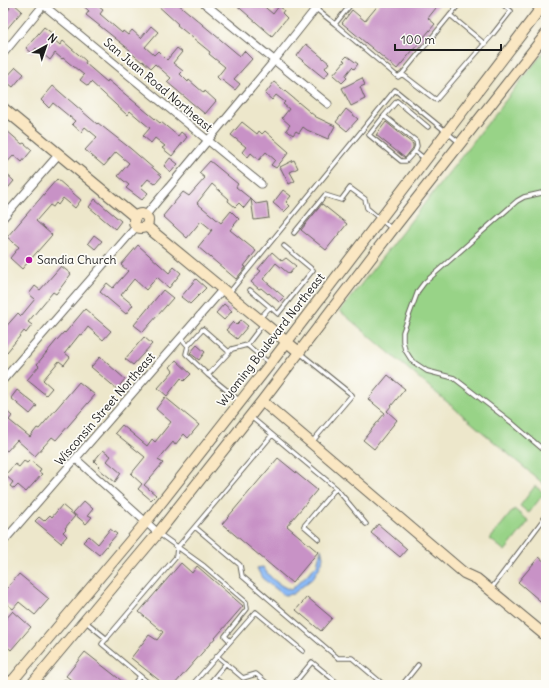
<svg xmlns="http://www.w3.org/2000/svg" width="549" height="688" viewBox="0 0 549 688" font-family="Delius,sans-serif">
  <rect width="100%" height="100%" fill="#fdfcf7"/>
  <filter id="ink" filterUnits="userSpaceOnUse"><feTurbulence type="fractalNoise" baseFrequency=".025" numOctaves="2"/><feDisplacementMap in="SourceGraphic" scale="8" xChannelSelector="R" yChannelSelector="G"/><feConvolveMatrix kernelMatrix="1 2 1 2 8 2 1 2 1" color-interpolation-filters="sRGB"/></filter>
  <filter id="wash" filterUnits="userSpaceOnUse"><feTurbulence type="fractalNoise" baseFrequency=".012" numOctaves="4" result="noise"/><feDisplacementMap in="SourceGraphic" scale="16" xChannelSelector="R" yChannelSelector="G"/><feGaussianBlur stdDeviation="0.9" result="paint"/><feColorMatrix in="noise" values="0 0 0 0 0 0 0 0 0 0 0 0 0 0 0 0 0 1.4 0 .05"/><feComposite in="paint" operator="in"/></filter>
  <g filter="url(#wash)">
    <rect width="100%" height="100%" fill="#ede7cb"/>
    <!-- green -->
    <path fill="#98d387" stroke="#5a7852" d="M546,49V486L340,311Z
      M535,486L544,493L529,513L520,506Z
      M514,509L529,521L505,551L490,539Z"/>
    <!-- water -->
    <path fill="#8bbaf6" stroke="#546b89" d="M321,549L323,556L322,563L313,578L293,594L284,595L262,578L257,568L263,567C270,578 278,585 291,590L317,565Z"/>
    <g id="blocks">
      <!-- building -->
      <path fill="#c892c6" d="M5,3H13L22,11L6,30L3,27V17L10,8Z
        M80,3H94L103,10L100,14L122,33L123,31L128,35L132,30L141,38L151,26L158,32L145,47L154,55L158,51L167,60L177,48L182,52L173,63L183,71L180,74L188,82L189,80L204,93L205,91L216,101L205,114L167,82L171,78L155,64L151,68L143,61L142,62L129,51L130,50L86,15L89,11Z
        M155,3H177L240,56L244,51L252,59L234,79L240,84L235,90L222,80L221,81L217,77L225,67L209,54L210,52L177,25L178,24Z
        M234,3H260L273,14L279,6L284,10L282,13L287,18L272,36Z
        M380,3H440L428,18L435,24L397,69L342,23L352,10L365,21Z
        M44,27L54,35L52,38L60,45L63,41L86,61L85,63L107,82L108,80L160,123L161,122L178,136L181,132L187,137L172,156L162,148L165,146L155,138L151,143L143,136L150,128L130,111L127,115L91,82L88,86L80,80L84,75L63,58L62,59L55,53L50,60L36,48L32,53L26,48Z
        M306,44L329,63L325,68L329,72L324,78L297,56Z
        M347,56L358,64L354,69L352,67L345,76L347,78L342,83L333,75L345,61L343,60Z
        M16,67L24,74L13,87L4,80Z
        M362,78L365,85L360,87L365,99L351,106L342,88Z
        M274,82L316,117L335,126L328,139L307,130L303,127L299,133L296,131L293,135L286,130L290,125L282,118L289,109L283,104L285,102L276,95L272,100L265,94Z
        M53,86L97,124L98,123L131,149L162,176L155,184L148,179L141,187L148,193L142,200L126,188L129,185L118,176L129,163L116,152L104,166L85,150L97,137L85,127L81,132L72,124L75,121L53,103L49,108L41,100Z
        M346,109L358,119L347,131L336,122Z
        M242,122L257,134L259,131L262,134L265,131L289,152L276,168L271,165L275,160L266,152L259,160L251,153L248,157L242,152L246,147L231,135Z
        M386,122L413,144V148L405,158L376,135Z
        M6,130L22,144L24,143L32,150L22,162L14,155L3,167V134Z
        M170,158L178,164L171,172L164,166Z
        M294,160L298,168L290,172L295,181L289,184L280,167Z
        M210,161L238,184L236,187L251,199L244,208L239,203L235,207L228,201L229,199L212,184L197,203L221,223L231,211L239,219L230,230L256,251L244,266L246,267L236,279L198,247L212,230L201,221L187,238L163,216L183,192L189,196L205,178L199,173Z
        M3,171L14,181L8,188L3,183Z
        M57,179L81,200L75,208L63,198L58,205L56,203L53,207L50,205L36,221L52,235L22,269L10,258L19,247L7,237Z
        M283,190L291,196L286,202L290,206L284,212L273,203Z
        M95,199L121,221L115,229L89,207Z
        M251,199L256,204L267,202L269,218L254,220Z
        M322,204L347,224L326,250L301,230Z
        M94,235L102,241L95,249L88,243Z
        M138,245L169,273L174,267L181,273L169,288L157,277L146,290L134,279L121,295L133,305L126,314L100,292L107,283L113,288L128,271L121,265Z
        M272,252L282,261L286,258L296,266L289,274L276,263L263,279L284,297L279,302L269,293L268,294L261,288L259,289L251,282L261,271L258,269Z
        M61,266L71,274L56,294L53,292L28,322L32,325L26,333L24,331L3,357V330L18,313L21,316L35,299L29,294L35,286L40,290Z
        M196,279L206,288L190,304L181,297Z
        M163,290L173,298L143,332L134,325Z
        M224,304L232,311L224,320L216,313Z
        M85,309L111,331L103,340L88,327L82,335L80,334L65,353L70,357L64,365L59,361L43,380L52,388L46,395L27,380L39,366L37,364L56,341L64,332L65,333Z
        M241,320L248,326L237,339L226,330L233,322L236,325Z
        M144,337L152,344L133,365L125,359Z
        M197,345L205,352L199,360L190,353Z
        M100,357L125,379L117,389L91,367Z
        M176,360L191,374L184,381L181,378L167,396L158,388L173,371L170,367Z
        M388,375L405,389L387,411L397,420L374,449L363,440L385,413L368,399Z
        M79,382L95,395L56,440L52,437L35,456L17,440L7,451L3,448V408L12,416L9,420L30,437L37,428L39,429Z
        M17,390L37,406L30,414L11,398Z
        M165,397L199,425L188,438L184,434L175,445L173,442L158,460L163,463L144,485L156,495L151,500L138,489L142,484L131,474L145,457L115,433L122,425L147,446L152,439L155,442L171,422L156,409Z
        M103,450L111,456L107,461L121,473L115,482L99,469L100,467L94,461Z
        M278,458L317,490L287,526L318,552L292,583L222,524Z
        M30,460L41,469L39,472L42,474L26,492L18,485L14,489L10,486L13,482L5,475L15,464L19,467L24,461L27,463Z
        M84,501L93,509L88,515L92,517L86,524L73,513Z
        M62,505L75,516L65,528L66,529L63,532L67,536L61,543L35,521L39,517L44,521L50,515L52,517Z
        M378,524L407,549L400,557L371,533Z
        M110,529L117,534L99,555L83,542L89,536L98,544Z
        M539,557L546,563V606L518,582Z
        M181,563L192,573L197,566L243,606L174,685H165L131,658L149,635L157,640L163,632L139,612Z
        M19,574L49,599L35,615L19,602L13,609L3,601V593Z
        M307,597L332,618L321,631L296,610Z
        M13,611L31,627L11,650L3,643V622Z
        M85,652L127,685H78L66,676Z"/>
    </g>
  </g>
  <g filter="url(#ink)">
    <use href="#blocks" fill-opacity="0" stroke="#656359" stroke-width="1"/>
    <g fill="none" stroke-linecap="round" stroke-linejoin="round">
      <!-- lane casing -->
      <g stroke="#656359" stroke-width="5.5">
        <path id="lane" d="M352,3L335,24L398,77L402,74L436,100L493,34L511,11L501,3
          M316,9L335,24
          M450,15L485,44
          M402,74L460,3
          M384,116L397,101L428,127
          M415,151L417,146L416,141L384,116L369,135L401,161H406L415,151L425,159
          M546,192L524,197L517,201L424,283L418,291L403,332V341L405,350L412,361L427,371L454,378L511,422L546,452
          M294,233L325,195L341,200L350,188L365,199L367,208L392,229
          M250,290L270,307L260,318
          M229,293L395,90L460,143
          M270,307L278,314L313,270L284,246
          M181,338L188,346L186,354L208,375
          M247,345L263,324
          M188,346L203,329L229,352
          M300,353L352,395L312,442
          M240,401L208,375L232,349L247,345L269,363
          M251,417L336,488L366,524
          M195,527L240,565L242,576L338,658H352L384,685
          M158,533L204,566L246,602L247,609L225,636L230,641
          M319,539L304,526L336,488
          M491,589L546,516
          M86,622L107,639
          M217,656L243,678L256,674L269,685
          M214,678L224,685
          M65,682L68,685
          M133,685L140,676
          M151,685L102,644L176,557L177,548L272,435
          M192,685L256,612L303,651
          M208,685L226,663
          M293,685L312,662L340,685
          M402,685L418,665"/>
      </g>
      <!-- street casing -->
      <g stroke="#656359" stroke-width="9">
        <path id="street" d="M41,3L261,184
          M204,3L328,104
          M3,54L45,3
          M145,216L274,61L320,3
          M3,218L59,154
          M3,380L136,227
          M76,459L158,533
          M3,542L223,289"/>
      </g>
      <!-- secondary casing -->
      <g stroke="#656359" stroke-width="12">
        <path id="secondary" d="M3,108L135,217
          M134 221a7 7 0 1 1 14 0a7 7 0 1 1-14 0Z
          M146,226L299,352
          M262,401L464,573L477,579L546,636
          M3,678L10,684L23,685
          M9,685L146,522L270,364L545,3
          M31,685L158,533L262,401L393,229L546,34"/>
      </g>
      <!-- lane -->
      <use href="#lane" stroke="#fff" stroke-width="3.5"/>
      <!-- street -->
      <use href="#street" stroke="#fff" stroke-width="7"/>
      <!-- secondary -->
      <use href="#secondary" stroke="#fae7c3" stroke-width="10"/>
    </g>
  </g>
  <!-- markers -->
  <circle fill="#b5179e" stroke="#fdfcf7" stroke-width="1.5" cx="29" cy="260" r="4"/>
  <g text-anchor="middle" stroke-width="3.5" stroke-linejoin="round" paint-order="stroke">
    <!-- street labels -->
    <g font-size="12" fill="#1c1c1c" stroke="#fdfcf7">
      <text transform="translate(158 85) rotate(40)" y="4">San Juan Road Northeast</text>
      <text transform="translate(271 340) rotate(-52)" y="4">Wyoming Boulevard Northeast</text>
      <text transform="translate(105 409) rotate(-49)" y="4">Wisconsin Street Northeast</text>
    </g>
    <!-- poi labels -->
    <g font-size="12" fill="#1c1c1c" stroke="#fdfcf7" text-anchor="start">
      <text x="37" y="264">Sandia Church</text>
    </g>
  </g>
  <!-- margin -->
  <rect width="549" height="688" fill="none" stroke="#fdfcf7" stroke-width="16"/>
  <!-- north arrow -->
  <g transform="translate(46 46) rotate(40)" stroke="#fdfcf7" stroke-width="3" paint-order="stroke">
  <path d="M0-3L7 15L0 10L-7 15Z" fill="#1c1c1c"/>
  <text y="-6" font-size="11" font-weight="bold" text-anchor="middle" fill="#1c1c1c">N</text>
  </g>
  <!-- scale -->
  <path d="M395 44v6h106v-6" fill="none" stroke="#1c1c1c" stroke-width="2"/>
  <text x="401" y="44" font-size="12" fill="#1c1c1c" stroke="#fdfcf7" stroke-width="3" paint-order="stroke">100 m</text>
</svg>
